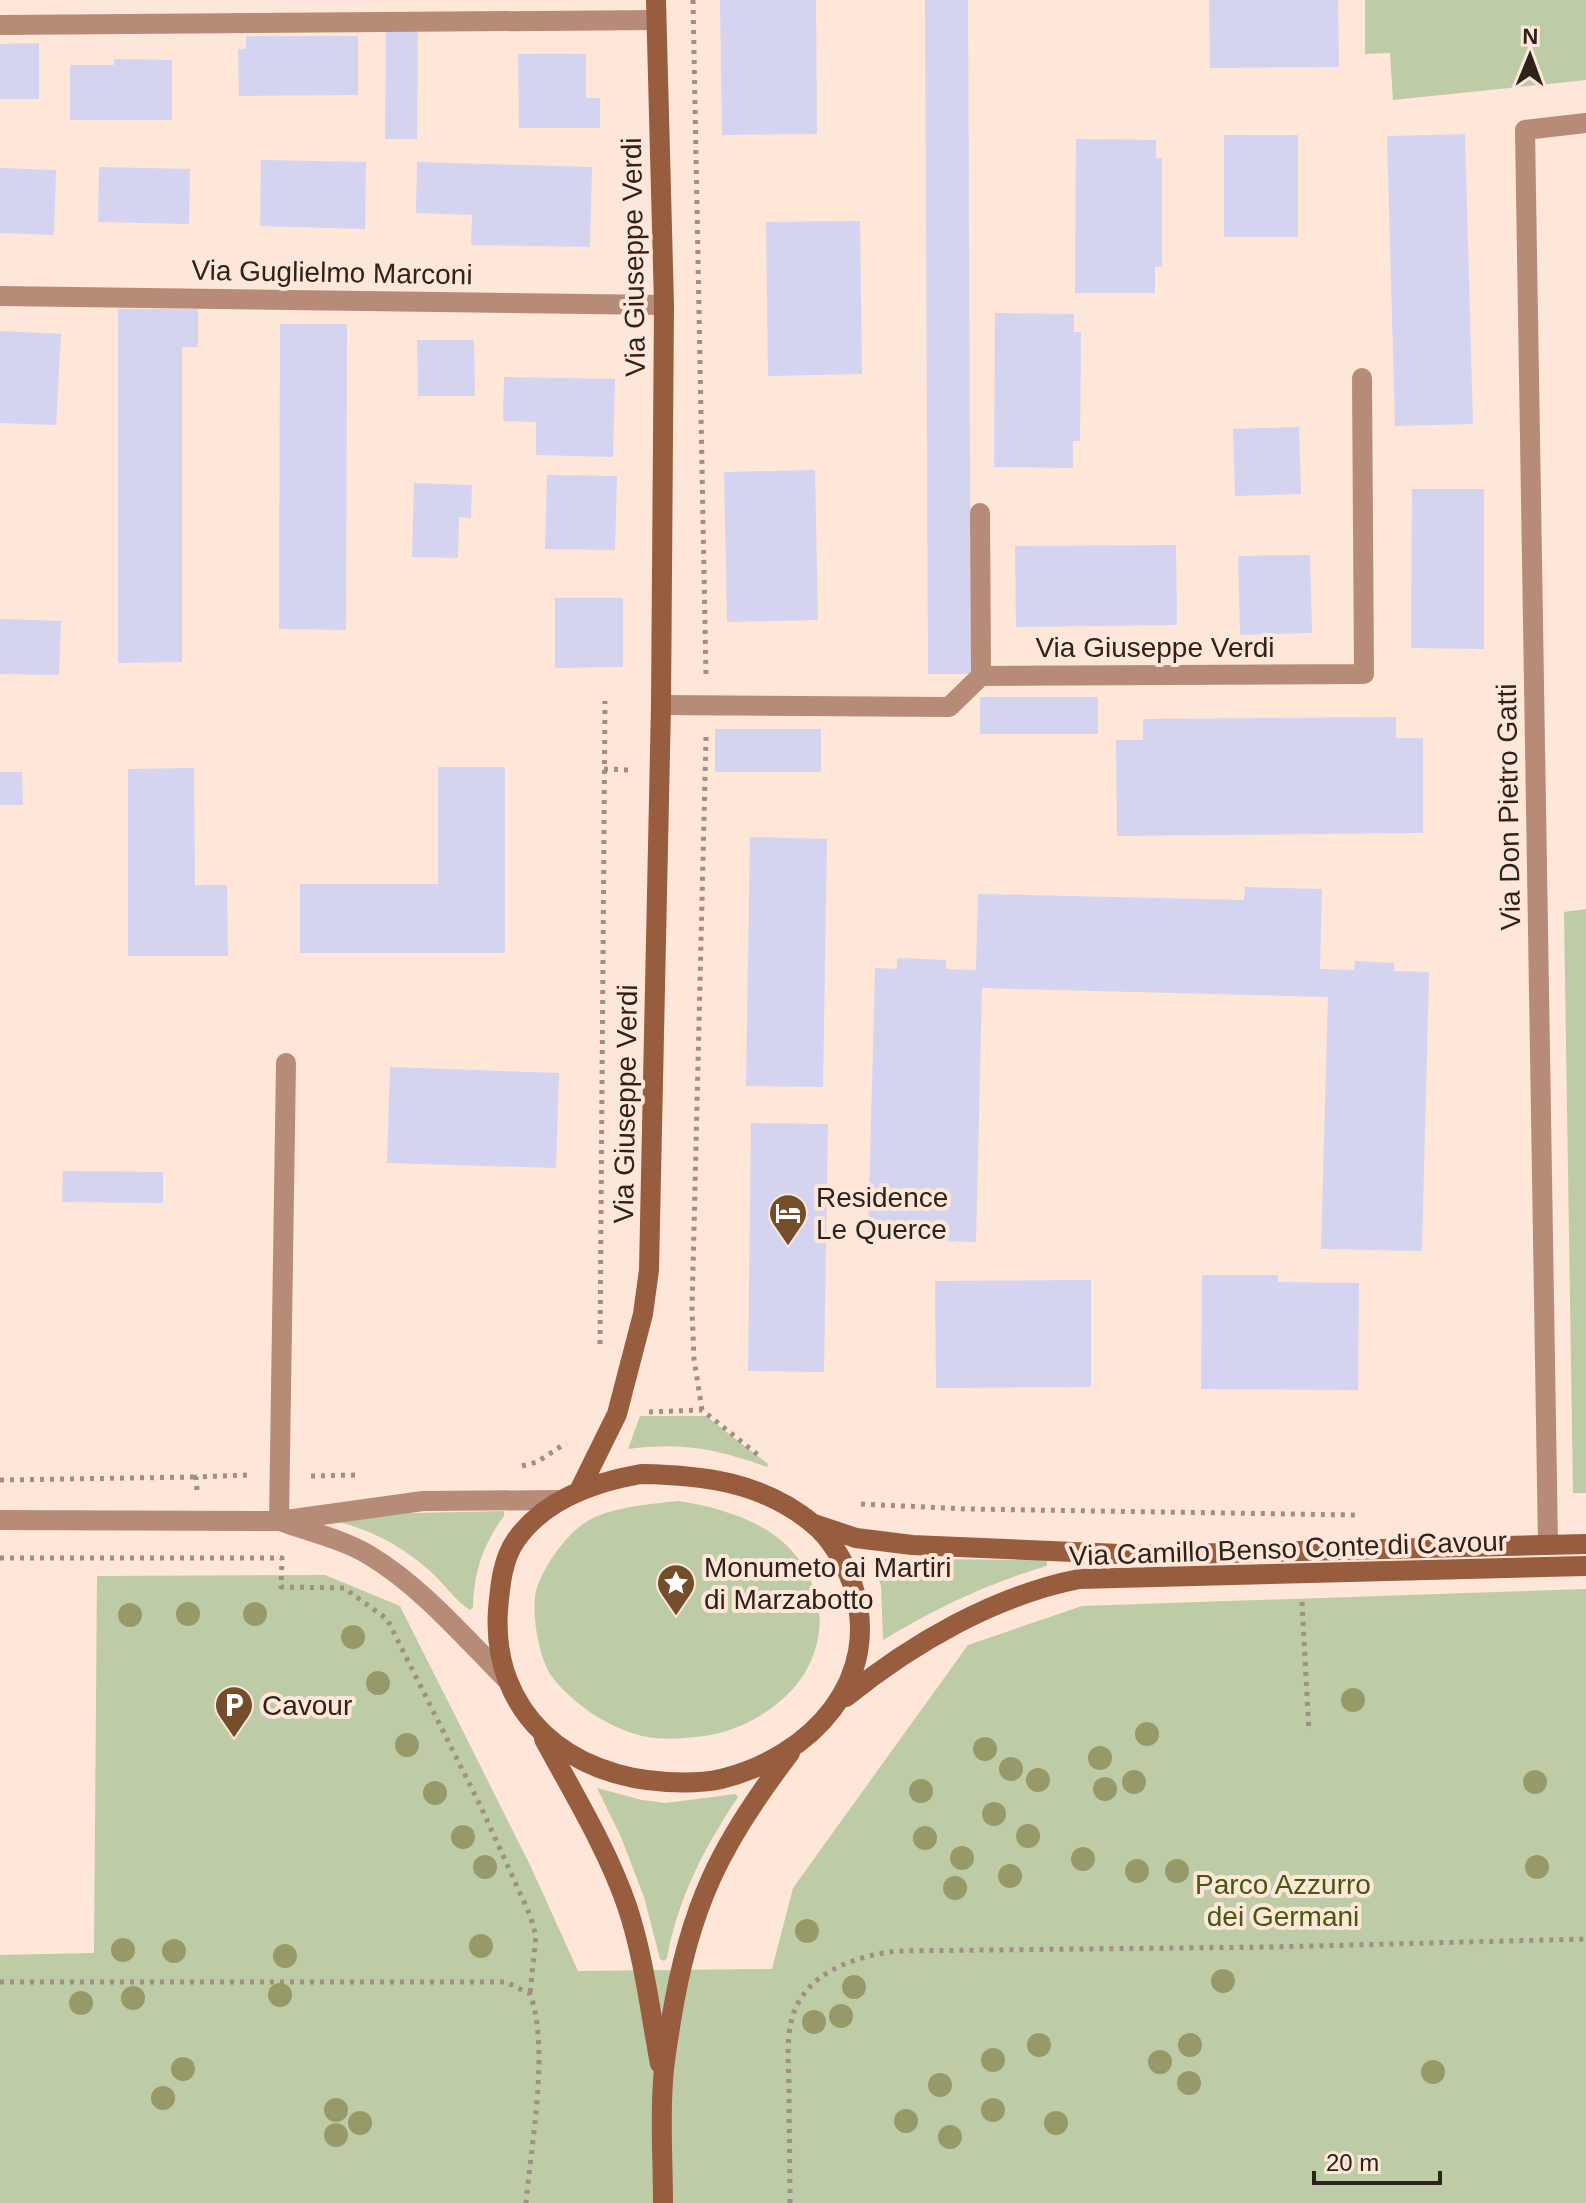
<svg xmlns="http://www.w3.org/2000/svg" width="1586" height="2203" viewBox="0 0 1586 2203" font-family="Arial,sans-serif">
  <rect width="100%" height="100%" fill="#fee6d9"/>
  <!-- green -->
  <path fill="#bdcba7" d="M1365,0H1586V80L1393,100L1390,53L1365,54Z
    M1586,909V1493H1573L1564,912Z
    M640,1416H706L768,1464L767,1467C717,1449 681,1442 628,1449Z
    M679,1501C745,1512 808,1536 819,1611C822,1637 813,1664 797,1684C774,1712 739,1731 704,1736C681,1739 654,1741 632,1733C602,1723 573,1703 553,1678C539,1660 531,1614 536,1591C539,1580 546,1567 552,1558C563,1542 577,1525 595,1517C621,1506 651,1504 679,1501Z
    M504,1511V1516C483,1545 474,1571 473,1607L470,1610C455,1601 444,1583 430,1571C400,1544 364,1526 325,1519L326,1515Z
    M877,1559L1047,1560V1566C988,1583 936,1608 883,1640L881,1586L872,1561Z
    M325,1575L400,1606L530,1865L578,1971L772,1969L793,1888L968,1645L1082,1606L1586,1589V2203H0V1955L94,1953L97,1576Z
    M597,1788L642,1800L666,1803L735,1794L738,1797C704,1848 678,1898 667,1958L664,1961L660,1959L644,1897L621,1837Z"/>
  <!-- building -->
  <path fill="#d4d4f1" d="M720,0H816L817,134L722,135Z
    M925,0H968L971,674H928Z
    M1209,0H1338L1339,67L1210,68Z
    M386,30L418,31L417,139H385Z
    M246,36H358V95L239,96L238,49H246Z
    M39,43V99H0V44Z
    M518,54H586V98H600V128H519Z
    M114,59L172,60V120H70V65H114Z
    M1465,134L1473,424L1395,426L1387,136Z
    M1224,135H1298V237H1224Z
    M1076,139L1156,140V158H1162V267H1155V293H1075Z
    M261,160L366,162L365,229L260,226Z
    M417,162L592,167L590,247L471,245L472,215L416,213Z
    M99,167L190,169L189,224L98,222Z
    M0,168L56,170L54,235L0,233Z
    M860,221L862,374L768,376L766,222Z
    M118,309H198V347H182V662L118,663Z
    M995,313L1074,314V332H1081L1080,441H1073V468L994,467Z
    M280,324H347L346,630L279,629Z
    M0,331L61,334L56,425L0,423Z
    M417,340H474L475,396H418Z
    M504,377L615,379L613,457L536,455V422L503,421Z
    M1299,427L1301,494L1235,496L1233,429Z
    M815,470L818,620L727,622L724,472Z
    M547,475L617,476L615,550L545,549Z
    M414,483L472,485L471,518L459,517L458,558L412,557Z
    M1412,489H1484V649L1411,648Z
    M1176,545L1177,625L1016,627L1015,546Z
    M1310,555L1312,633L1240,635L1238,556Z
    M555,598H623V667L555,668Z
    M0,619L61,621L59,675L0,674Z
    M980,697H1098V734H980Z
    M1396,717V738H1423V833L1117,836L1116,740H1143V719Z
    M715,729H821V772H715Z
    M438,767H505V953H300V884H438Z
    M194,768L195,885H227L228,956H128V769Z
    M0,772H22L23,805H0Z
    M750,837L827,839L823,1087L746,1086Z
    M1245,887L1322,889L1320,969L1354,970L1355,961L1394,963V971L1429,972L1422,1251L1321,1249L1328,997L982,988L976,1242L868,1239L875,968L897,969V958L946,960V969L976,970L978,894L1244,900Z
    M390,1067L559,1073L556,1168L387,1163Z
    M751,1123L828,1124L824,1372L748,1371Z
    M63,1171L163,1172V1203L62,1202Z
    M1202,1275H1278V1282L1359,1283L1358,1390L1201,1389Z
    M1091,1280V1387L936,1388L935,1281Z"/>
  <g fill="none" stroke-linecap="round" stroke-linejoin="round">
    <!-- path -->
    <path stroke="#a18f85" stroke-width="5" stroke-dasharray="4 6" stroke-linecap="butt" d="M693,0L706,675
      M604,769L631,770
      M600,1344L605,701
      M702,1410L694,1359L692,1310L706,737
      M649,1412L702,1410L762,1458
      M522,1466L537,1462L566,1443
      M311,1476L357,1475
      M0,1480L196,1477
      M197,1490L196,1477L249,1475
      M861,1504L967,1509L1355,1515
      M0,1558H282L281,1587L344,1588L387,1619L481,1807L530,1915L536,1936L530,1994
      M1302,1602L1309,1732
      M0,1982H506L530,1994C550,2048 531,2144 526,2203
      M790,2203C790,2166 789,2128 789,2091C789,2072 787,2053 789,2035C794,1977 846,1958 896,1951L1271,1947L1586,1939"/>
    <!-- lane -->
    <path stroke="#b68b78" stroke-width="20" d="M980,513L981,676"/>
    <!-- street -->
    <path stroke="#b68b78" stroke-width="20" d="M0,25L656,20
      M0,296L664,305
      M661,705L949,707L981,676L1364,674L1362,378
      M0,1520L279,1521L423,1501L561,1500
      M279,1521L286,1063
      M283,1522C311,1532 344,1540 369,1555C422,1587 464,1637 507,1680
      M1548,1545L1525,130L1586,123"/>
    <!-- secondary -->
    <path stroke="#985c3f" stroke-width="20" d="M641,1474C703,1475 762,1482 812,1523C830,1537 844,1561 852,1583C885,1679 811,1757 721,1779C703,1783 686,1783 667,1782C569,1777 491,1714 498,1610C500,1587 502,1560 516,1540C544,1500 595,1482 641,1474Z
      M579,1491L617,1414L643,1314L649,1270L661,705L664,305L656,0
      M814,1524L856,1538L912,1545L1143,1555L1586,1544
      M846,1697C913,1643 994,1596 1079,1579L1586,1566
      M544,1739C573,1793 607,1848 627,1906C644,1957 650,2011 660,2064
      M663,2203C663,2163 660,2122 663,2081C664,2062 668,2041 671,2021C689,1908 720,1844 790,1753"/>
  </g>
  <!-- trees -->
  <g fill="#989969">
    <circle cx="188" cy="1614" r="12"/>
    <circle cx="255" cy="1614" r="12"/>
    <circle cx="130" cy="1615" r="12"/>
    <circle cx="353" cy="1637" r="12"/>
    <circle cx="378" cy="1683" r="12"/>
    <circle cx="1353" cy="1700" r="12"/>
    <circle cx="1147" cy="1734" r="12"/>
    <circle cx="407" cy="1745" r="12"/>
    <circle cx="985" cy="1749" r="12"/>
    <circle cx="1100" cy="1758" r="12"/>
    <circle cx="1011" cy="1769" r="12"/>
    <circle cx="1038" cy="1780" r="12"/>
    <circle cx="1134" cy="1782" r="12"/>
    <circle cx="1535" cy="1782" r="12"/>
    <circle cx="1105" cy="1789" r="12"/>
    <circle cx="921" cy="1791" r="12"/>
    <circle cx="435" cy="1793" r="12"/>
    <circle cx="994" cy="1814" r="12"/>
    <circle cx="1028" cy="1836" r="12"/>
    <circle cx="463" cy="1837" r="12"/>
    <circle cx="925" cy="1838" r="12"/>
    <circle cx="962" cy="1858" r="12"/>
    <circle cx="1083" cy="1859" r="12"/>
    <circle cx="485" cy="1867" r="12"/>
    <circle cx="1537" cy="1867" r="12"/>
    <circle cx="1137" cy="1871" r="12"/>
    <circle cx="1177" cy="1871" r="12"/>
    <circle cx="1010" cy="1876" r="12"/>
    <circle cx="955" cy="1888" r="12"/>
    <circle cx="807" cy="1931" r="12"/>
    <circle cx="481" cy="1946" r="12"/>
    <circle cx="123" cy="1950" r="12"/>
    <circle cx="174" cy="1951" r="12"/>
    <circle cx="285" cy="1956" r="12"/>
    <circle cx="1223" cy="1981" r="12"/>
    <circle cx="854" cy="1987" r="12"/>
    <circle cx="280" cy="1995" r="12"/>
    <circle cx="133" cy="1998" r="12"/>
    <circle cx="81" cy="2003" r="12"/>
    <circle cx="841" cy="2016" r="12"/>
    <circle cx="814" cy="2022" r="12"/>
    <circle cx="1039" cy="2045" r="12"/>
    <circle cx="1190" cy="2045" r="12"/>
    <circle cx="993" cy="2060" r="12"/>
    <circle cx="1160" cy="2062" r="12"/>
    <circle cx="183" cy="2069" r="12"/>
    <circle cx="1433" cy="2072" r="12"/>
    <circle cx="1189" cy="2083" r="12"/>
    <circle cx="940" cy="2085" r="12"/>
    <circle cx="163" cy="2098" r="12"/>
    <circle cx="336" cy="2110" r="12"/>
    <circle cx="993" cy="2110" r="12"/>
    <circle cx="906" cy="2121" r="12"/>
    <circle cx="360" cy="2123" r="12"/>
    <circle cx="1056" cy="2123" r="12"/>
    <circle cx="336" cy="2135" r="12"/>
    <circle cx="950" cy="2137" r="12"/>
  </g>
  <!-- icons -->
  <defs>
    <g id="hotel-pin" transform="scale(2)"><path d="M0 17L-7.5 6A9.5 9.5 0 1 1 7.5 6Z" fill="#744d2a" stroke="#fee6d9"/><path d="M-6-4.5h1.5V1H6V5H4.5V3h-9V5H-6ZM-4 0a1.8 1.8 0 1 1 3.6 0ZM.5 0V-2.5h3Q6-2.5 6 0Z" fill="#fff"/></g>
    <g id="sight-pin" transform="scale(2)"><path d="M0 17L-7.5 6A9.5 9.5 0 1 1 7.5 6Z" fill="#744d2a" stroke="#fee6d9"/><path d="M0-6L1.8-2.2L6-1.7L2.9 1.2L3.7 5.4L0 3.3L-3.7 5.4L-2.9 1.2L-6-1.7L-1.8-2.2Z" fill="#fff"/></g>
    <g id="parking-pin" transform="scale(2)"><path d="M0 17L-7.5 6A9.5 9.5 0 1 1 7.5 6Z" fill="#744d2a" stroke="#fee6d9"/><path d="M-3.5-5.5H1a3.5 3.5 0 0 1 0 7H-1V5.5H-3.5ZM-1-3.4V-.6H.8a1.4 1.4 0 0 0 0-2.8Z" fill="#fff"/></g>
  </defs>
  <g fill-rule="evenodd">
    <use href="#hotel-pin" x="788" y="1213"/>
    <use href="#sight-pin" x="676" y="1583"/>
    <use href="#parking-pin" x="234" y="1705"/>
  </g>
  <g text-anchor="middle" stroke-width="8" stroke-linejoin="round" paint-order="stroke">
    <!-- street labels -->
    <g font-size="28" fill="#2d221c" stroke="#fee6d9">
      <text transform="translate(633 257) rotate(-91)" y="10">Via Giuseppe Verdi</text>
      <text transform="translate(332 272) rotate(1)" y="10">Via Guglielmo Marconi</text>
      <text x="1155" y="657">Via Giuseppe Verdi</text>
      <text transform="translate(1508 807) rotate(-91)" y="10">Via Don Pietro Gatti</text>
      <text transform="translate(625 1104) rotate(-89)" y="10">Via Giuseppe Verdi</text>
      <text transform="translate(1288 1548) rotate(-2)" y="10">Via Camillo Benso Conte di Cavour</text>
    </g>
    <!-- poi labels -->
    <g font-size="28" fill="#2d221c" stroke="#fee6d9" text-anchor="start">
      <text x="816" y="1207">Residence<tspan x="816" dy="32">Le Querce</tspan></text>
      <text x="704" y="1577">Monumeto ai Martiri<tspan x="704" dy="32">di Marzabotto</tspan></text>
      <text x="262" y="1715">Cavour</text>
    </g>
    <!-- park labels -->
    <g font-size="28" fill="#445a0e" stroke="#fee6d9">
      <text x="1283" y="1894">Parco Azzurro<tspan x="1283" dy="32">dei Germani</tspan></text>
    </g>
  </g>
  <!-- north arrow -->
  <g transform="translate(1530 56) rotate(1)" stroke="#fee6d9" stroke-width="6" paint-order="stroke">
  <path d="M0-6L14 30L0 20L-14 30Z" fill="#2d221c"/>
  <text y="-12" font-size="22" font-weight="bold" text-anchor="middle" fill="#2d221c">N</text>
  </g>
  <!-- scale -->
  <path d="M1314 2171v12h126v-12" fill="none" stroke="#2d221c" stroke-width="4"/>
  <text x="1326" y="2171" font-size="24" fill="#2d221c" stroke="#fee6d9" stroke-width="6" paint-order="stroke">20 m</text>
</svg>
